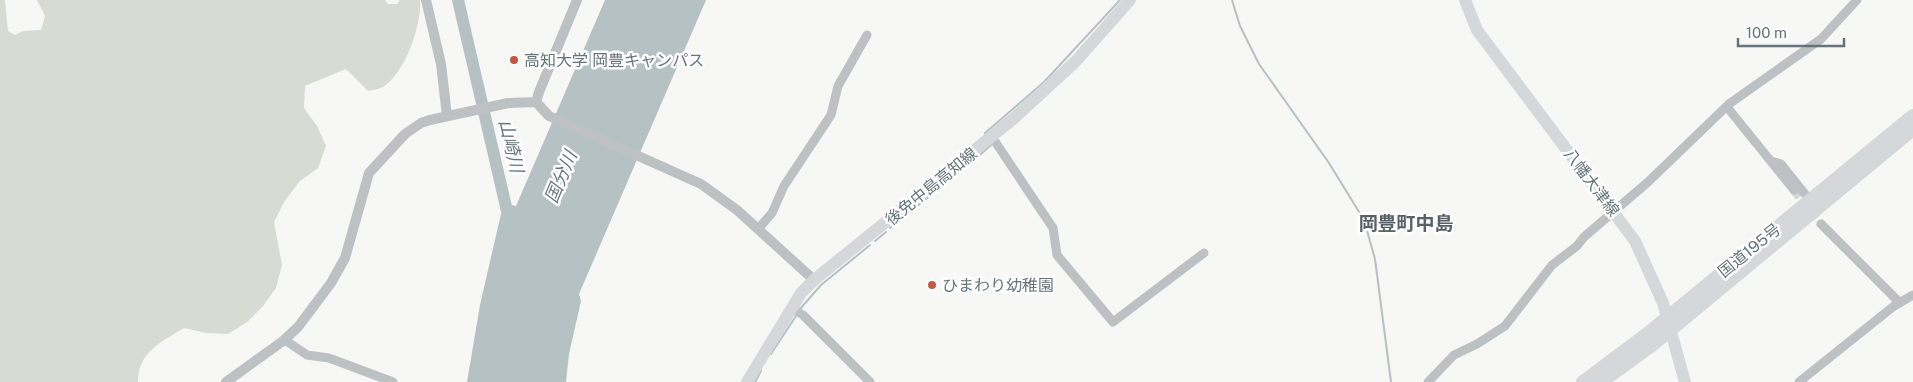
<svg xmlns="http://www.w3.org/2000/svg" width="1913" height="382" viewBox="0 0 1913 382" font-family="'Public Sans','Noto Sans JP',sans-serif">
  <rect width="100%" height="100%" fill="#f7f7f5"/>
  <!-- green -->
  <path fill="#d7dbd4" d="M0,0H5L8,31L15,35L23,31L41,30L45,16L37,0H385L388,4H397L400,0H420C422,24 405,74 383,87C379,89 373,90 368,91L346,69L305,86L304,108L317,126L326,146L318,168L300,181L284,202L274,222L282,265L276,288L263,306L247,322L228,334L206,333L184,328C162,342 138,351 138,382H0Z"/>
  <!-- water -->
  <path fill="#b6c1c4" d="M605,0H706L579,294L581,301L569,354L566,382H467L480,305L501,214L512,205L516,206Z"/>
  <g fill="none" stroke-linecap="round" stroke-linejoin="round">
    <!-- stream -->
    <path stroke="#b6c1c4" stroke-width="2" d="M1232,0L1240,26L1259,64L1329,163L1364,220L1375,259L1391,382
      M985,133L1044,82L1120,0
      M973,161L991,145
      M890,228L968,165
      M875,241L886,232
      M800,309L821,285L870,245
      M771,354L796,316
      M755,382L761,371"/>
    <!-- river -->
    <path stroke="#b6c1c4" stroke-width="12" d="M458,0L510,224"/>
    <!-- minor-tunnel -->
    <path stroke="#d3d6d7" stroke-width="9" stroke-dasharray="9 4.5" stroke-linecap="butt" d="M1794,190L1821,224"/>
    <!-- minor -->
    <path stroke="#bdc1c4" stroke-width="9" d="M1727,107L1794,190
      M992,137L1053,228L1057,255L1113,322L1204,253
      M1771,161L1781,164L1813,204
      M1821,224L1900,303
      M758,229L772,213L784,186L831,115L838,86L867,35
      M792,308L803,315L870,382
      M285,340L307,355L329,358L393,382
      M1428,382L1454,355L1477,344L1505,326L1552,265L1577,246L1584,237L1648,182L1729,104L1821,39L1857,0
      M1799,382L1894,306L1913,295"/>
    <!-- tertiary -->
    <path stroke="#bdc1c4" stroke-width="10" d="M426,0L441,64L447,116
      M577,0L539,92L536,102L549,116L701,184L737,210L814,280
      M226,382L283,341L298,327L331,283L345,258L369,173L405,134L421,123L430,120L508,103L536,102"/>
    <!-- secondary -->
    <path stroke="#d4d8da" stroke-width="12" d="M1465,0L1477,30L1635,241L1663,303L1685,382
      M747,382L801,293L814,280L1013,119L1075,62L1130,0"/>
    <!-- trunk -->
    <path stroke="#d4d8da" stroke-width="14" d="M1583,382L1650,332L1913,116
      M1601,382L1653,344L1913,129"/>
  </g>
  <!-- markers -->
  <g fill="#cc533f" stroke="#fff" stroke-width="2">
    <circle cx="514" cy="60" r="5"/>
    <circle cx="932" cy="285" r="5"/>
  </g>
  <g text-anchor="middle" stroke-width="5" stroke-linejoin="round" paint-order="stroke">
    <!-- poi labels -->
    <g font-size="16" fill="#66747c" stroke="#fff" text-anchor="start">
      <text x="524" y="66">高知大学 岡豊キャンパス</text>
      <text x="942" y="291">ひまわり幼稚園</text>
    </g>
    <!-- street labels -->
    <g font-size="16" fill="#66747c" stroke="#fff">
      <text transform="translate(1592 182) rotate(53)" y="6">八幡大津線</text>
      <text transform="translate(931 186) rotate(-39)" y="6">後免中島高知線</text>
      <text transform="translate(1749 250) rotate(-39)" y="6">国道195号</text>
    </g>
    <!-- water labels -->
    <g font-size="18" font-style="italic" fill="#66797d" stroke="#fff">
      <text transform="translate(511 146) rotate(77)" y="6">山崎川</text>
      <text transform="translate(561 177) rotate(-67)" y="6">国分川</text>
    </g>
    <!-- quarter labels -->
    <g font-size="19" font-weight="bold" fill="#576268" stroke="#fff">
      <text x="1406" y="230">岡豊町中島</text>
    </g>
  </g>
  <!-- scale -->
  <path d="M1738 38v8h106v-8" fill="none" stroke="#66747c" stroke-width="2.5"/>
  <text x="1746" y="38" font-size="15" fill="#66747c" stroke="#ffffff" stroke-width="4" paint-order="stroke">100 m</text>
</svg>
